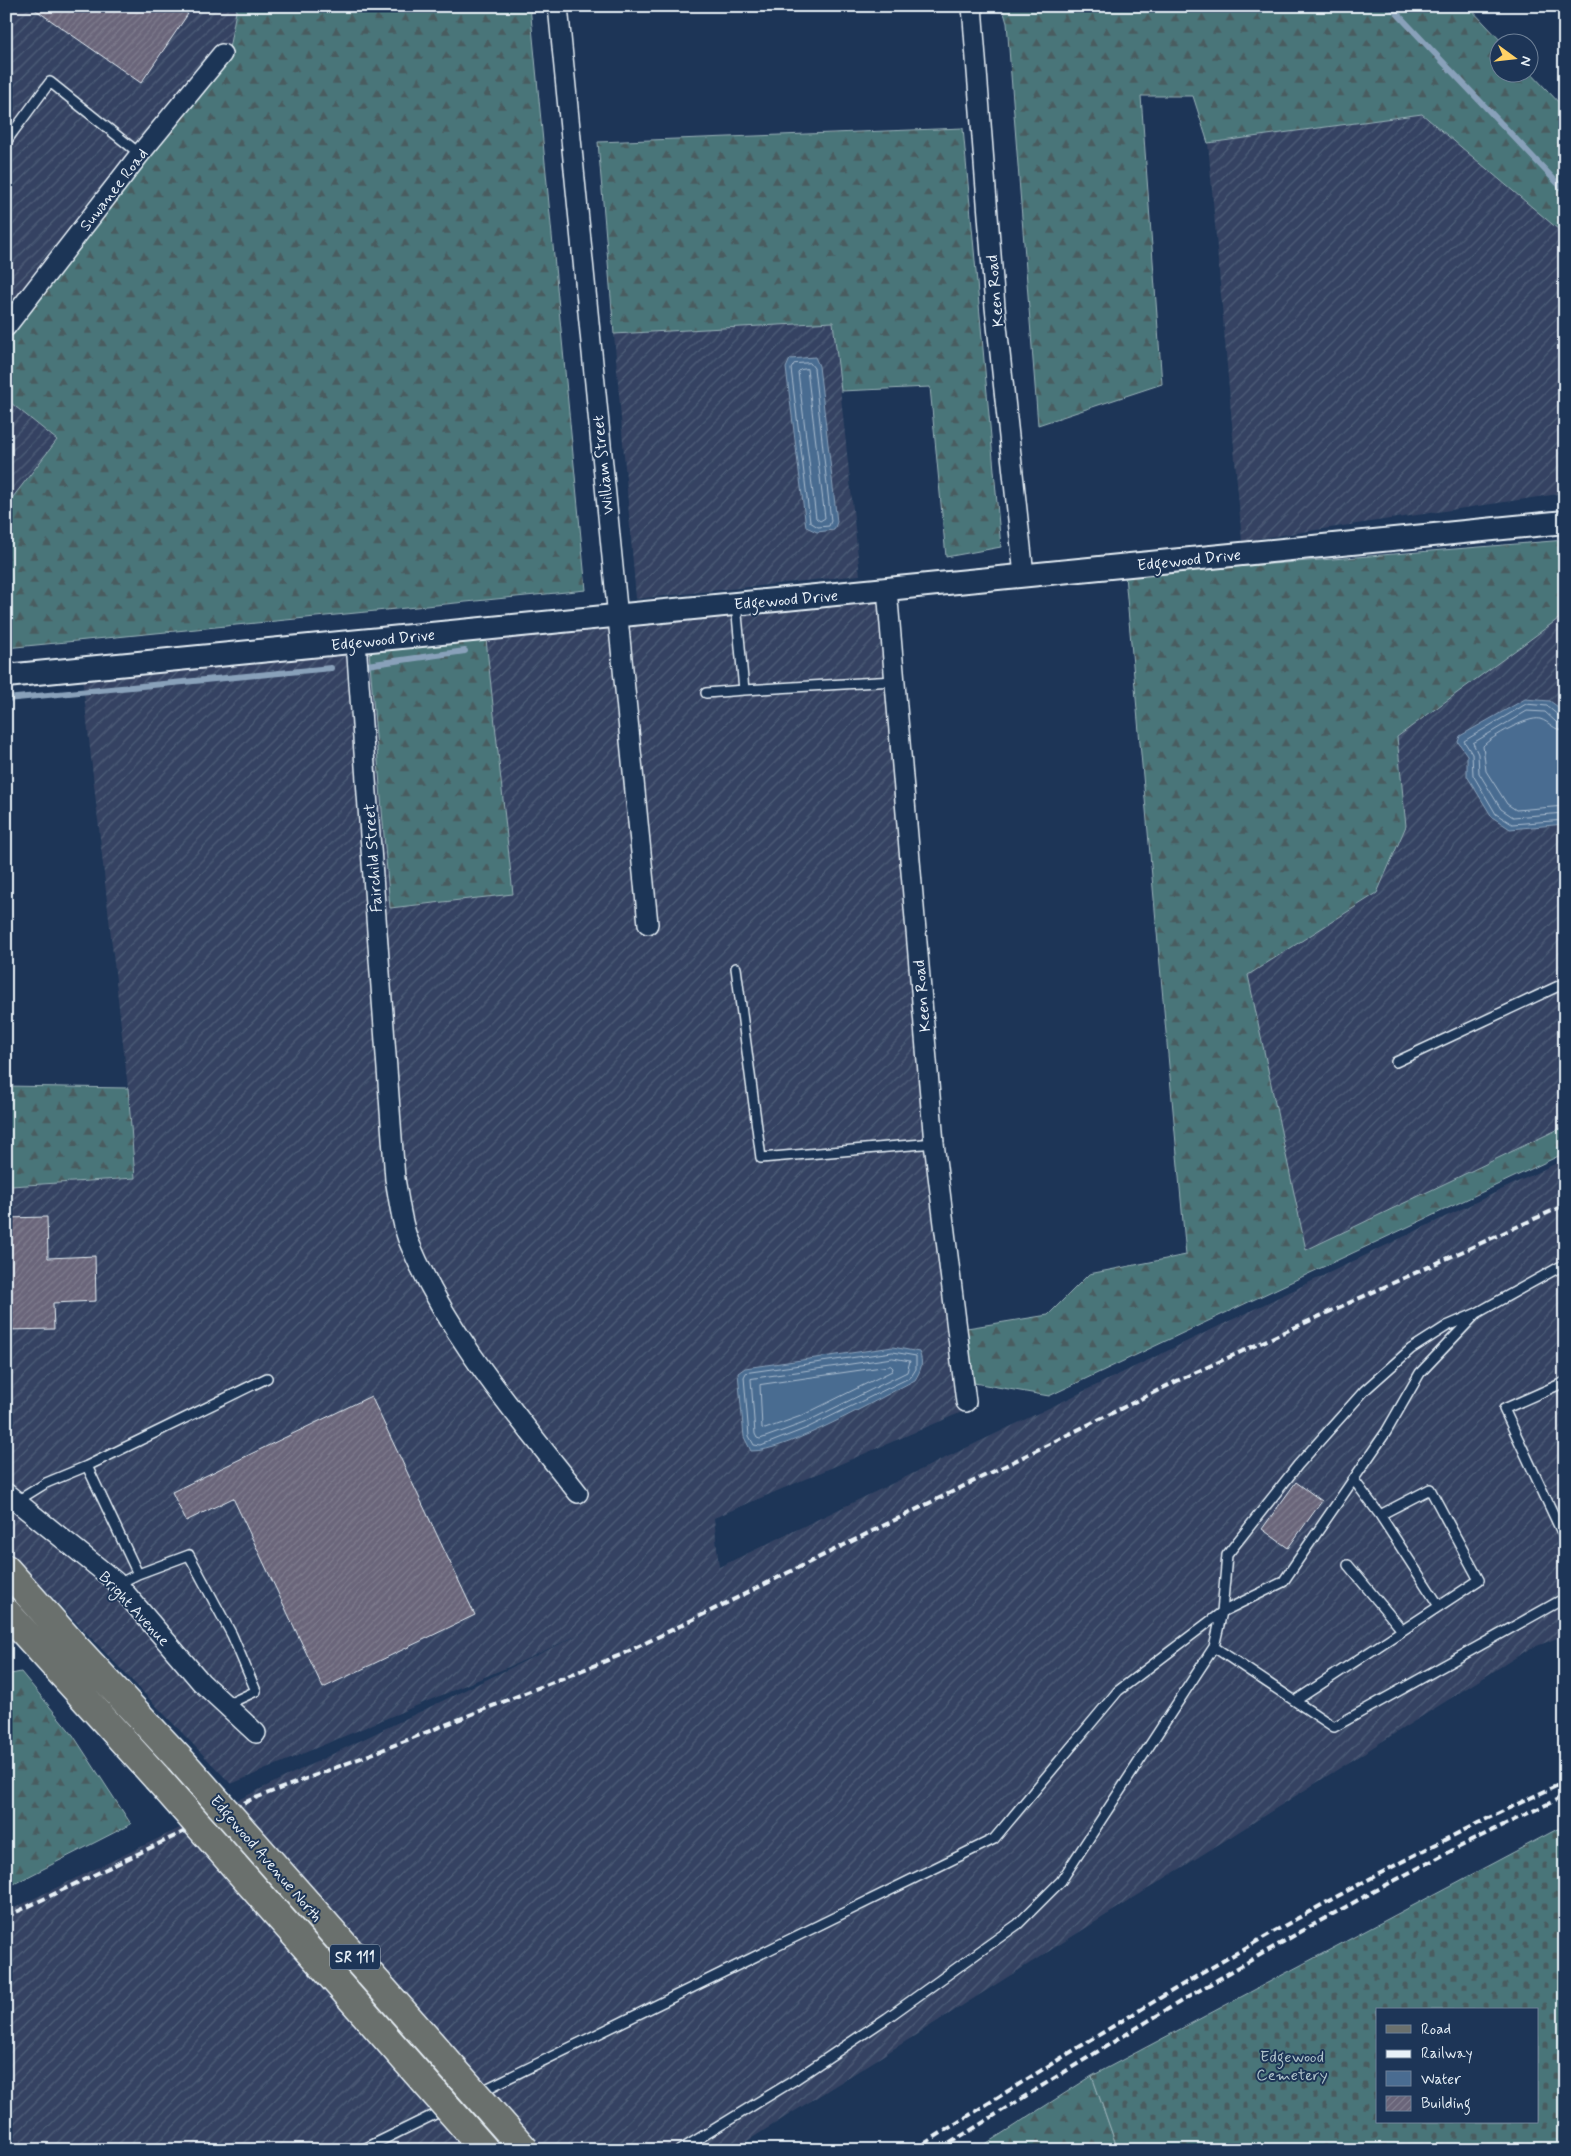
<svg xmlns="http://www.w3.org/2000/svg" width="1571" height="2156" viewBox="0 0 1571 2156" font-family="Mynerve,sans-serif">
  <defs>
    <pattern id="industrial-furrows" width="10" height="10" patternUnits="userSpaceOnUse" patternTransform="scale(1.25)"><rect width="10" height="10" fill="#344362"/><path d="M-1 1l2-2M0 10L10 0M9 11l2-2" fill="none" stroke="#515f79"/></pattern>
    <pattern id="forest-firs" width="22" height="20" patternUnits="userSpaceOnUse" patternTransform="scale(1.25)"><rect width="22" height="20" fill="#4a7479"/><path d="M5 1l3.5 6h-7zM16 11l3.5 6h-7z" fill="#485c5f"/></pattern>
    <pattern id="cemetery-stones" width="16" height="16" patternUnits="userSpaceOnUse" patternTransform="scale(1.25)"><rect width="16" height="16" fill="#4a7479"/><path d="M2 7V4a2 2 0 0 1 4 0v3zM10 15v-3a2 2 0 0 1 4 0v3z" fill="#485c5f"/></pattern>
    <pattern id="building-hatch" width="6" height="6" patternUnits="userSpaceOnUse" patternTransform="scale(1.25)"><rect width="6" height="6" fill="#6a657a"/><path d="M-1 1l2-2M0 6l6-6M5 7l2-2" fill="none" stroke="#7f7c8e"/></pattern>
  </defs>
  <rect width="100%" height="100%" fill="#1d3557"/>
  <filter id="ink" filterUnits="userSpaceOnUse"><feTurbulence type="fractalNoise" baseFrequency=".02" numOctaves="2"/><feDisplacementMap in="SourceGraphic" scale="10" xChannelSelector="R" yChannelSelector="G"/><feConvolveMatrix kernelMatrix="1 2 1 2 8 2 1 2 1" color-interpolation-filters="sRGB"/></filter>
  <g filter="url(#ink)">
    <!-- industrial -->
    <path fill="url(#industrial-furrows)" d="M6,6H237L229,54L6,340Z
      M1422,114L1565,235V493L1242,541L1208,143Z
      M833,322L860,575L636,599L614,334Z
      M6,399L57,440L6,506Z
      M878,598L950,1329L967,1328L976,1406L714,1518L719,1567L1565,1159V1635L1529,1649L733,2150H6V1912L591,1629L518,1663L231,1784L6,1549V1182L11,1186L135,1178L128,1088L82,677L369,651L390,908L513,893L486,639Z
      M1565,614V712L1550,701L1525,699L1460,736L1458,742L1467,755V776L1510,829L1565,824V1126L1306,1250L1248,975L1377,893L1406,826L1397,737Z"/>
    <!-- forest -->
    <path fill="url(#forest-firs)" stroke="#99b2b8" d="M237,6H530L586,590L6,648V506L57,440L6,399V340L228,54Z
      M1002,6H1468L1502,42H1498V72H1528L1529,71L1565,109V235L1422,114L1208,143L1193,96H1141L1162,384L1038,425L1007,23Z
      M963,128L1001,547L946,557L930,387L841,391L833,322L614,334L598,142Z
      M1565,540V614L1397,737L1406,826L1377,893L1248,975L1306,1250L1565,1126V1153L1049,1396L974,1383L967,1328L1048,1315L1089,1274L1186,1255L1125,576Z
      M486,639L513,894L390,908L369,651Z
      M6,1086L128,1088L135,1178L11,1186L6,1182Z
      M21,1672L73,1735L131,1824L6,1888V1675Z
      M1092,2076L1118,2150H976Z"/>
    <!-- cemetery -->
    <path fill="url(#cemetery-stones)" stroke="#99b2b8" fill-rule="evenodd" d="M1565,1825V2150H1118L1092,2076ZM1377,2010H1537V2122H1377Z"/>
    <!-- water -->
    <path fill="#4a6c91" stroke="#89a1ba" d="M815,357L819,366L837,522L834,530L817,532L806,527L786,368L790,359Z
      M1525,699L1550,701L1565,712V824L1510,829L1492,817L1467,776V755L1458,742L1460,736Z
      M893,1347L919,1352C924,1363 921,1370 915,1380C880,1398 786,1452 751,1451L744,1437L738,1373L745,1368Z"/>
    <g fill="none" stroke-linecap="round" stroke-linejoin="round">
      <!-- shore -->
      <path stroke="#a9bccf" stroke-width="1" d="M810,363L814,368L831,521L829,526L818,527L810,522L791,369L794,364Z
        M807,369L825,518L820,521L816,518L798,372L800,370Z
        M1565,717L1559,716L1547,706L1526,704L1464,741L1472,754L1473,775L1496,814L1512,824L1565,820
        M1565,723L1556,722L1545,712L1527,711L1473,743L1478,754L1479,773L1501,809L1513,817L1565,813
        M1565,731C1553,730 1550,722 1540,719C1528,716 1491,737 1483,746L1486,771L1507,804L1516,810L1565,806
        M893,1352L916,1356V1369L911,1377L807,1428L761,1446L754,1445L749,1436L744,1377L746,1373Z
        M893,1358L910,1361L907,1372L804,1423L760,1439L757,1438L755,1434L751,1379Z
        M891,1366L893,1368L892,1371L801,1416L765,1429L762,1428L760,1385Z"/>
      <!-- stream -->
      <path stroke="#89a1ba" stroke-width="6" d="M1390,6L1565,191
        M367,665L465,651
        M6,699L331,668"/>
    </g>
    <!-- building -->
    <path fill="url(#building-hatch)" stroke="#e8f1f8" d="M30,6H176L188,14L141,83Z
      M47,1217L48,1258L95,1256L96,1301L53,1303L54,1329L6,1330V1218Z
      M371,1396L475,1615L323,1688L233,1498L186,1521L172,1492Z
      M1296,1482L1322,1501L1288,1548L1262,1529Z"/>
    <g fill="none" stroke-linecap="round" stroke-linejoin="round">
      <!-- service casing -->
      <g stroke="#e8f1f8" stroke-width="12">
        <path id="service" d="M6,127L13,132L50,82L140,154
          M6,142L13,132
          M736,604L744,690L894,681
          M706,693L744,690
          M736,968L761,1158L934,1143
          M1396,1062L1565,983
          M1477,1313L1420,1373L1386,1432L1283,1582L1222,1612L1227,1555L1298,1465L1365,1390L1411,1349L1447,1326L1477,1313L1565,1264
          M1565,1382L1504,1409L1565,1539
          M87,1466L267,1378
          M17,1501L46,1483L87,1466L138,1574L118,1584
          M1380,1515L1439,1606
          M1348,1565L1402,1630
          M138,1574L189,1555L232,1635L256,1691L226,1705
          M1214,1647L1222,1612
          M1295,1701L1479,1580L1430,1489L1380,1515L1354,1480
          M362,2150L994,1839L1118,1691L1222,1612
          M680,2150L793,2081L887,2018L1018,1924L1061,1881L1214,1647L1334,1727L1565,1598"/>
      </g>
      <!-- minor casing -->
      <g stroke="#e8f1f8" stroke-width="22">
        <path id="minor" d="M558,6L648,924
          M972,6L995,307L1024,575
          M6,327L140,154L222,54
          M887,589L934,1143L966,1402
          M356,642L395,1179C399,1199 401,1223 409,1242C448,1336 516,1414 578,1493
          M6,1493L115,1581L201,1682L256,1733"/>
      </g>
      <!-- tertiary casing -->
      <g stroke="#e8f1f8" stroke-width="26">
        <path id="tertiary" d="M6,676L1565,522"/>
      </g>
      <!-- primary casing -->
      <g stroke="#e8f1f8" stroke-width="31">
        <path id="primary" d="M6,1569L75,1647L184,1764
          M6,1612L157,1778"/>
      </g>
      <!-- service -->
      <use href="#service" stroke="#1d3557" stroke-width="9"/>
      <!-- minor -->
      <use href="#minor" stroke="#1d3557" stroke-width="19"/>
      <!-- tertiary -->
      <use href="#tertiary" stroke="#1d3557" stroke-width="22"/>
      <!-- primary -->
      <use href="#primary" stroke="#6b706d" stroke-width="28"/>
      <!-- rail -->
      <path stroke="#e8f1f8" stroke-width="4" stroke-dasharray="8 4" stroke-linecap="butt" d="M6,1917L250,1800L382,1750L623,1654L1181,1379L1565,1205
        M914,2150C1125,2017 1338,1885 1565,1782
        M939,2150C1142,2023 1347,1896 1565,1796"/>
      <!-- primary-bridge casing -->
      <g stroke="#e8f1f8" stroke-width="31" stroke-linecap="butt">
        <path id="primary-bridge" d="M184,1764L525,2150
          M157,1778L485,2150"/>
      </g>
      <!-- primary-bridge -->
      <use href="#primary-bridge" stroke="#6b706d" stroke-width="28"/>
    </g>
  </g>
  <g text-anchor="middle" stroke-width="4" stroke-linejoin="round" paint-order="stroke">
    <!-- shield labels -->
    <rect fill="#1d3557" stroke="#abb9c8" stroke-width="1" x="330" y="1944.5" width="50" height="25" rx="4"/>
    <g font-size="15" font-weight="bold" fill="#e8f1f8">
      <text x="355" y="1962">SR 111</text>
    </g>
    <!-- street labels -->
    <g font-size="16" fill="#e8f1f8" stroke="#1d3557">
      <text transform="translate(113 189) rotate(-52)" y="6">Suwanee Road</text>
      <text transform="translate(994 291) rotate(-95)" y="6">Keen Road</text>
      <text transform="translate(602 465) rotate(-96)" y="6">William Street</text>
      <text transform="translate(1189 559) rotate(-6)" y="6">Edgewood Drive</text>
      <text transform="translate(786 599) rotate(-5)" y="6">Edgewood Drive</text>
      <text transform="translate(383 639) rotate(-6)" y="6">Edgewood Drive</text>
      <text transform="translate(372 858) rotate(-94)" y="6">Fairchild Street</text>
      <text transform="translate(921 996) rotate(-95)" y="6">Keen Road</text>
      <text transform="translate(135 1608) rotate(47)" y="6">Bright Avenue</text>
      <text transform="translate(267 1858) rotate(49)" y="6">Edgewood Avenue North</text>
    </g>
    <!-- park labels -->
    <g font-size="16" fill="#b1c5cc" stroke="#1d3557">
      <text x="1292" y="2062">Edgewood<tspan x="1292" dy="18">Cemetery</tspan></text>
    </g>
  </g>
  <!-- margin -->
  <rect width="1571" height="2156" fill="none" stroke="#1d3557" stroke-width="25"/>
  <rect x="12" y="12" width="1546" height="2131" fill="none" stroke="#e8f1f8" stroke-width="2" filter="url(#ink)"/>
  <!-- legend -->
  <rect x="1376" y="2008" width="162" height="115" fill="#1d3557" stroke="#6e8097"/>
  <rect x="1386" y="2025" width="25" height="8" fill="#6b706d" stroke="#6e8097"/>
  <text x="1421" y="2034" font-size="15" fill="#e8f1f8">Road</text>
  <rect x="1386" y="2050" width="25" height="8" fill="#e8f1f8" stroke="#6e8097"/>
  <text x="1421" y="2058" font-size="15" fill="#e8f1f8">Railway</text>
  <rect x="1386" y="2071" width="25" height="15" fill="#4a6c91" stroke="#6e8097"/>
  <text x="1421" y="2084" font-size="15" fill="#e8f1f8">Water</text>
  <rect x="1386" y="2096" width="25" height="15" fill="url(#building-hatch)" stroke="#6e8097"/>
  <text x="1421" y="2108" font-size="15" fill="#e8f1f8">Building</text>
  <!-- north arrow -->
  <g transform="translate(1514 58) rotate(105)"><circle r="24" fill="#1d3557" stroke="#6e8097"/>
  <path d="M0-4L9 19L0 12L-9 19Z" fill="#ffd166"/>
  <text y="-8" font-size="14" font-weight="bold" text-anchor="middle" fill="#e8f1f8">N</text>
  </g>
</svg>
